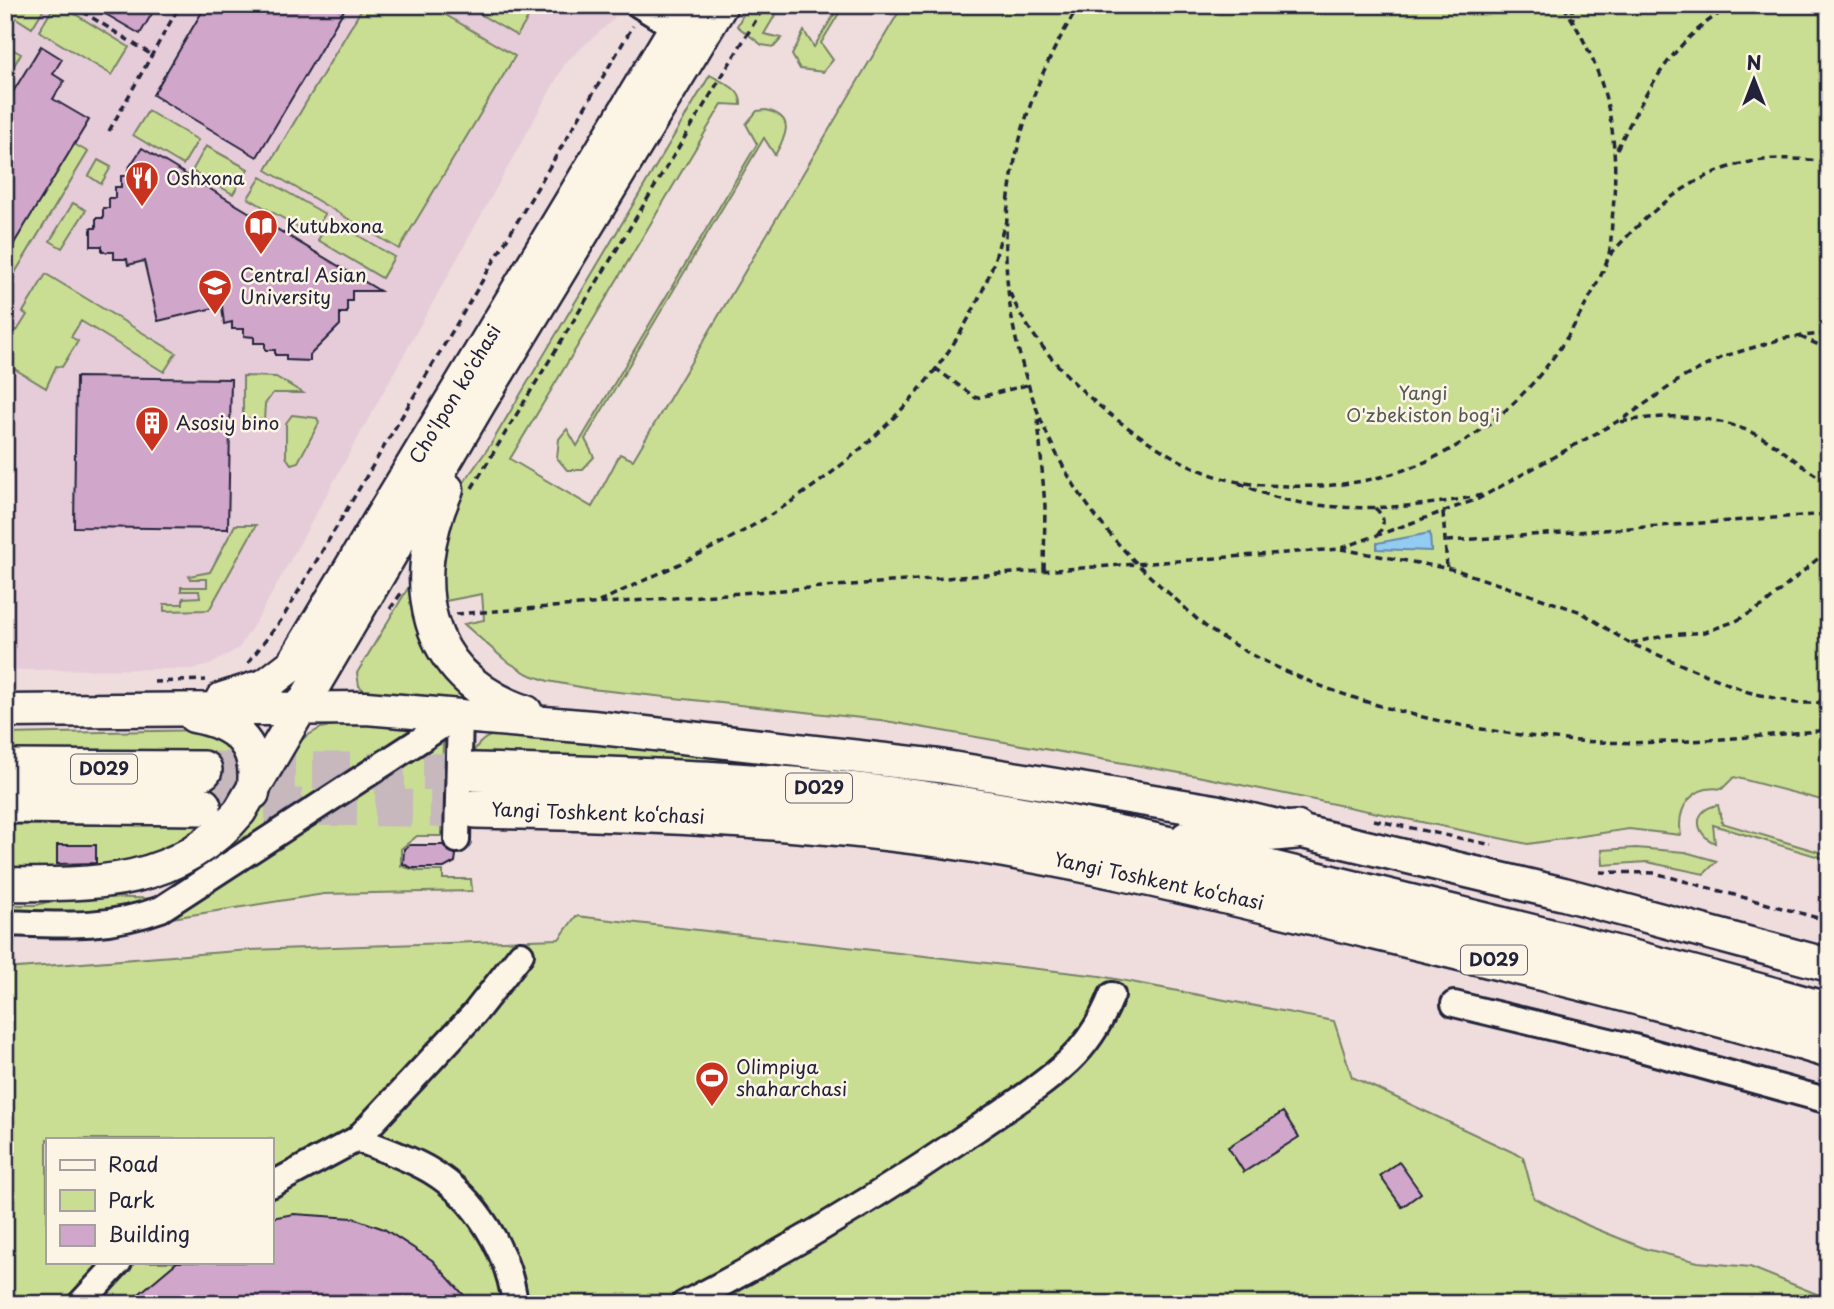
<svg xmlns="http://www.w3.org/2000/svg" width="1834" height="1309" viewBox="0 0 1834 1309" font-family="'Playpen Sans',sans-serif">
  <rect width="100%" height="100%" fill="#efdddd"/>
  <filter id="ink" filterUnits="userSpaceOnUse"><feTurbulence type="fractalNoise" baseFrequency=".0143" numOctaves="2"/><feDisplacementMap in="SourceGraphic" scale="14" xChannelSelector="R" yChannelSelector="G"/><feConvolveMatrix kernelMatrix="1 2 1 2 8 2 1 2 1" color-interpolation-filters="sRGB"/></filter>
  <g filter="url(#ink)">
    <!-- built -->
    <path fill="#e6ccd8" d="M5,5H620L613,16L615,18L566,62L260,615L239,648L209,665L193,669L5,670Z"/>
    <!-- green -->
    <path fill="#cade93" stroke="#768067" stroke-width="2" fill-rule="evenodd" d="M5,5H46L32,28L5,11Z
      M55,5H60L129,47L112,75L39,31Z
      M364,5H429L515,56L399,249L266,170Z
      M483,5H536L517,36L478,13Z
      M748,5H781L764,34L782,38L774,47L762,45L737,26Z
      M840,5H844L821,43L833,60L823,72L800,69L792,55L804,31L814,47Z
      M903,5H1829V802L1734,777L1722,789C1693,784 1676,807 1681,835L1629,829L1528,844L1197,776L880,720L591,689L548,681L528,674L505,660L464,624L484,620L482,594L435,603L433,575L457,492L491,444L710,75C723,83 742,88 741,105L722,104L510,459L592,507L620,454L633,460Z
      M5,45L21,54L5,80Z
      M766,110C796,117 786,136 775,155L764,138L585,439L594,457L582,470H567L557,458L559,439L567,429L577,446L757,144L746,124L757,111Z
      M148,111L198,140L183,165L133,135Z
      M74,144L88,152L13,276L5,271V258Z
      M206,146L248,169L233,194L192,171Z
      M98,160L111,167L101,184L89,176Z
      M261,177L325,214L312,235L248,198Z
      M73,203L86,210L62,248L50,241Z
      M331,219L394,257L382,278L318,240Z
      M46,274L176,353L164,372L81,321L71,337L78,341L62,367L56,366L46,388L5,363V340L12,328L17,331L27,315L23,312Z
      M243,376L276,377L303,393H273L265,404L264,420L243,418Z
      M292,415L317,418L319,423L298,462L291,464L286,457V423Z
      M235,525H256L209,610L164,611V604H183V598L200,597L199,591H181V587H207V579H190L189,576L210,572Z
      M408,588C417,638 435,658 468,695L461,699L366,692L359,686L357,673Z
      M339,724L426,727L196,878L160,880L305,737L321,728Z
      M205,730L235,747L242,788L191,841L119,868L5,871V825L202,824L203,752L5,751V734Z
      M496,734L826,764L1070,799L1069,806L893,777L757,763L475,754L474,825H467C469,793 458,744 496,734Z
      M443,741L441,836H417L401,849V866L418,871H443V879H471L472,891L324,894L172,918Z
      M1718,805L1722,823L1829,855V860L1713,825L1715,843C1694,834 1692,809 1718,805Z
      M1636,848L1685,852L1717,861L1704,874L1647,862L1603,865L1602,850Z
      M68,896L164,899L107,915L5,913V905H37Z
      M576,916L1100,976L1334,1021L1352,1077L1523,1157L1534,1198L1589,1226L1646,1249L1698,1262L1750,1267L1829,1299V1304H5V969L250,950L559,939ZM47,1139H271V1262H47Z"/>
    <!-- water -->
    <path fill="#92ccf2" stroke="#6588a9" stroke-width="2" d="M1430,533L1431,551L1377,549V543Z"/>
    <!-- building -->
    <path fill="#d1a6cb" stroke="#22223b" stroke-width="2" d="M90,5H157L140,34Z
      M206,5H347L257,157L153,95Z
      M41,46L62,59L53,74L64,81L53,99L89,120L5,258V105Z
      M142,148L380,291H352V301H347V313H340V325L310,355V361L286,360V355H275V350H265V343H254V337L244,336V329H232V322L224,324L222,306L158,321L144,261L128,265L127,259H114V252H102V246H91V228H96V218H103V208H109V198H115V187H121V176H128V169Z
      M76,377L231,379L228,529L74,527Z
      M57,845H96V863L57,864Z
      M410,845H443L456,855L455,862L444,868H412L403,864L404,849Z
      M1283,1112L1299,1137L1244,1172L1228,1147Z
      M1399,1162L1421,1193L1402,1207L1380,1176Z
      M294,1214L353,1218L384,1229L432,1260L472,1304H127L177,1262H271V1218Z"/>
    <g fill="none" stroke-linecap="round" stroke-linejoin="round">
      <!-- highway-tunnel -->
      <path stroke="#c6b8bd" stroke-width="37" stroke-dasharray="37 18" stroke-linecap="butt" d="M203,770L475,772
        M210,806L475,809"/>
      <!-- minor casing -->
      <g stroke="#22223b" stroke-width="30">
        <path id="minor" d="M639,5L675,27L691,32
          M457,840L460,714
          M5,923C61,925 107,929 161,909L460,714
          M1454,1004L1630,1046L1829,1101
          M271,1185L357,1139
          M80,1304L119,1262
          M515,1304C509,1252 476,1198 431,1171C408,1157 382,1149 357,1139L474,1014L521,954
          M684,1304C785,1252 882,1194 975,1130C1007,1108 1041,1087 1069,1061C1089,1042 1102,1020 1112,995"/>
      </g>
      <!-- major casing -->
      <g stroke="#22223b" stroke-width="37">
        <path id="major" d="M447,489C406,581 422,677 526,712
          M222,699L266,685L293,664L689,5
          M5,711L366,708L592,727L939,766L1214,811L1564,894L1829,965
          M194,716C239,724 261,747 253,793
          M5,884C94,885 178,886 240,811L480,402L721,5"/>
      </g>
      <!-- highway casing -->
      <g stroke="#22223b" stroke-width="42">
        <path id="highway" d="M5,769L203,770
          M475,772C630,776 784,780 938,802C1074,821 1206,854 1338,886C1503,926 1666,966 1829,1012
          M5,804L202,806
          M475,809C630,812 784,817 938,838C1085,859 1228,895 1372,930C1525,967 1678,1004 1829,1049
          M1188,840L1296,830"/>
      </g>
      <!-- path -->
      <path stroke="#22223b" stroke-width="3.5" stroke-dasharray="7 5" stroke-linecap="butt" d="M72,5L152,55
        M1080,5C1013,107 989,229 1018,348C1043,451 1091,527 1172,596C1187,609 1201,625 1218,635C1315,696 1432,725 1545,738C1640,749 1735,738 1829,730
        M1572,5L1573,19
        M109,131L180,5
        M1617,149C1645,93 1676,33 1735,5
        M1610,255C1671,186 1733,145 1829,163
        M1010,293C1031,343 1083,397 1127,427C1159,449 1192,471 1230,480C1248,485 1269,485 1288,486C1415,492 1520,426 1580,315C1590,297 1601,278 1608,258C1612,244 1611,226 1613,211C1620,131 1607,73 1563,5
        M1800,337L1829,349
        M935,368L976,398L1027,385
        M1038,419L1045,506L1044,571
        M1621,422C1674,412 1729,415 1775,445C1793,458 1809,472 1829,483
        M1239,483C1252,488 1265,495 1279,498C1338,514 1423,508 1482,495
        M472,488L765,5
        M1375,508C1386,518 1385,525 1377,536
        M1443,512L1447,568
        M1447,541L1829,514
        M1341,549L1456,570L1581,612L1629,643L1748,692L1795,703H1829
        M599,602C649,577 703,555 752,526C850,469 943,387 987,280C995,262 999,242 1005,223
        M390,609L402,592
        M456,614L1339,549L1478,499L1629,415L1682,378L1725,356L1785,338L1829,333
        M1631,643L1669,635L1705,632L1736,621L1764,605L1829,549
        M248,663L282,619L633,26
        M154,682L206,680
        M1818,703L1829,693
        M1374,820L1492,845
        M1600,872L1655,873L1829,921"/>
      <!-- minor -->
      <use href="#minor" stroke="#fcf5e5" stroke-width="24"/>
      <!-- major -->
      <use href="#major" stroke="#fcf5e5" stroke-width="32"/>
      <!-- highway -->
      <use href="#highway" stroke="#fcf5e5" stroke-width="37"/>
    </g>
  </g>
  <!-- icons -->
  <defs>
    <g id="restaurant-pin" transform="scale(1.75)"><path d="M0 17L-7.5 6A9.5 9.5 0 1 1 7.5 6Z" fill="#c8321e" stroke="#fcf5e5"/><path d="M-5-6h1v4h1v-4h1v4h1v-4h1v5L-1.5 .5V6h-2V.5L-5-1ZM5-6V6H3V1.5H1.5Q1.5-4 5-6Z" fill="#fff"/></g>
    <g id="library-pin" transform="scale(1.75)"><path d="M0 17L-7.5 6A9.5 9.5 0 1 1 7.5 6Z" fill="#c8321e" stroke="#fcf5e5"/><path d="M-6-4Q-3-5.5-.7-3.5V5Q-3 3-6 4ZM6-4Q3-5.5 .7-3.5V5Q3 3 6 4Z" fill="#fff"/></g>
    <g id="university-pin" transform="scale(1.75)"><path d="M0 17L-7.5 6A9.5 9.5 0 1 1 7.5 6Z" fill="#c8321e" stroke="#fcf5e5"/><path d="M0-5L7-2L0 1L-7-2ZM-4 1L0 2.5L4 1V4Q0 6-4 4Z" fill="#fff"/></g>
    <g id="building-pin" transform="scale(1.75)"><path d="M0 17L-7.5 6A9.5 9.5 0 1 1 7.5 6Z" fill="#c8321e" stroke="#fcf5e5"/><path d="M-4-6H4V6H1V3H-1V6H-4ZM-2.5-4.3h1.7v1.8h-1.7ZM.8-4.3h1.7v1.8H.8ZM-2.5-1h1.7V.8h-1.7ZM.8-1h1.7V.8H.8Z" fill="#fff"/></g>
    <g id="stadium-pin" transform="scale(1.75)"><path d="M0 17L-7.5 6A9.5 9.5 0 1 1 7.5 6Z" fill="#c8321e" stroke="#fcf5e5"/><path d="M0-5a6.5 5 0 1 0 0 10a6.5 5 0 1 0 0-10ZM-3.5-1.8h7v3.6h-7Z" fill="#fff"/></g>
  </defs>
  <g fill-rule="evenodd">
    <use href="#restaurant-pin" x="142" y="178"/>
    <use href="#library-pin" x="261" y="226"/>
    <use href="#university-pin" x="215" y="286"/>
    <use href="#building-pin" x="152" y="423"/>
    <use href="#stadium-pin" x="712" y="1078"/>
  </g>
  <g text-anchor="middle" stroke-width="5" stroke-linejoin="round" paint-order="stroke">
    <!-- shield labels -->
    <g fill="#fcf5e5" stroke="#63616e" stroke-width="2">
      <rect x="71" y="754.5" width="66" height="29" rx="5"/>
      <rect x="786" y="773.5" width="66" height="29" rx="5"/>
      <rect x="1461" y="945.5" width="66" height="29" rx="5"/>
    </g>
    <g font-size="18" font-weight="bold" fill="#22223b">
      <text x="104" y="775">D029</text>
      <text x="819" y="794">D029</text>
      <text x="1494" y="966">D029</text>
    </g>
    <!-- poi labels -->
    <g font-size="19" fill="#22223b" stroke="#fcf5e5" text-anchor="start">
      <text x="166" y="185">Oshxona</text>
      <text x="286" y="233">Kutubxona</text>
      <text x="240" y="282">Central Asian<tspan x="240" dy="22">University</tspan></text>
      <text x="176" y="430">Asosiy bino</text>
      <text x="736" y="1074">Olimpiya<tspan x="736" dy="22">shaharchasi</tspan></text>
    </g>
    <!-- park labels -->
    <g font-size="19" fill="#545a55" stroke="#fcf5e5">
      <text x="1423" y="400">Yangi<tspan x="1423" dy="22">O'zbekiston bog'i</tspan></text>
    </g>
    <!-- street labels -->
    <g font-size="19" fill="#22223b" stroke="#fcf5e5">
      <text transform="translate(455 394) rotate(-59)" y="7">Cho'lpon ko'chasi</text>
      <text transform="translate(598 813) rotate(2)" y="7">Yangi Toshkent ko‘chasi</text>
      <text transform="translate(1159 881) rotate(12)" y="7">Yangi Toshkent ko‘chasi</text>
    </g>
  </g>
  <!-- margin -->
  <rect width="1834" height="1309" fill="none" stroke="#fcf5e5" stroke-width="28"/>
  <rect x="14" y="14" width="1806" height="1281" fill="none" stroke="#22223b" stroke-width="2.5" filter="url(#ink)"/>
  <!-- legend -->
  <rect x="46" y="1138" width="228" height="126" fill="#fcf5e5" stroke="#a5a1a1" stroke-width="2"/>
  <rect x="60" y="1160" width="35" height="10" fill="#fcf5e5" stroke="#a5a1a1" stroke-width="2"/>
  <text x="108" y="1172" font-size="21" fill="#22223b">Road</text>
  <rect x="60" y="1190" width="35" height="21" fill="#cade93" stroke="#a5a1a1" stroke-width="2"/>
  <text x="108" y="1208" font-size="21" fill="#22223b">Park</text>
  <rect x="60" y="1225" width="35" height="21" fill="#d1a6cb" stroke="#a5a1a1" stroke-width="2"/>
  <text x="108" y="1242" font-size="21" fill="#22223b">Building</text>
  <!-- north arrow -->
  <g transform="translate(1754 80)" stroke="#fcf5e5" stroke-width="5" paint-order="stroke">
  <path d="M0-5L12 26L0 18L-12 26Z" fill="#22223b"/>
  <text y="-10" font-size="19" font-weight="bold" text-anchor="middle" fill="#22223b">N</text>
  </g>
</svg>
